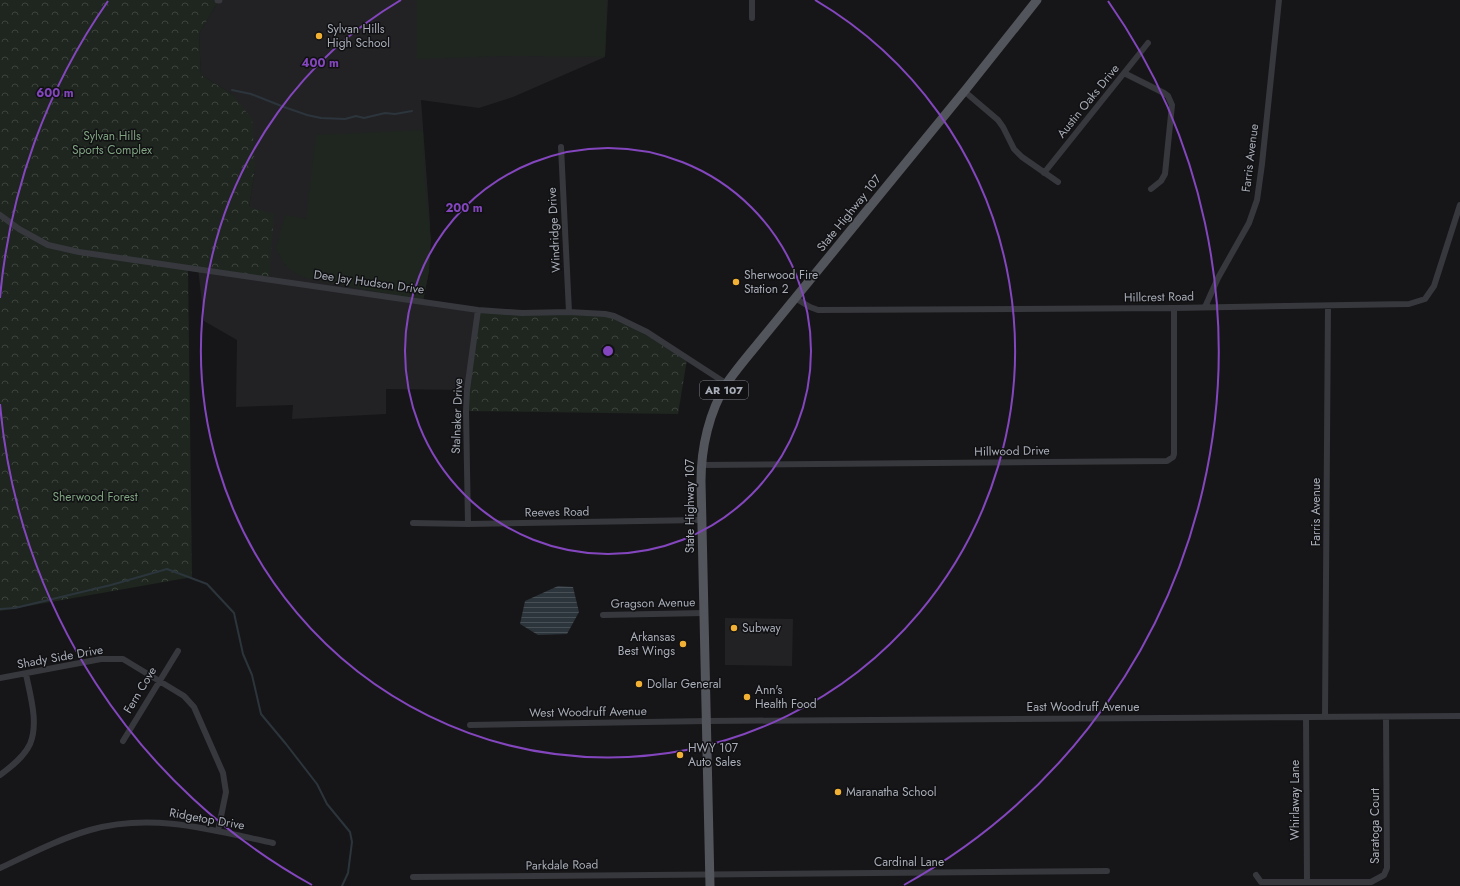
<svg xmlns="http://www.w3.org/2000/svg" width="1460" height="886" viewBox="0 0 1460 886" font-family="Jost,sans-serif">
  <defs>
    <pattern id="park-crowns" width="20" height="18" patternUnits="userSpaceOnUse"><rect width="20" height="18" fill="#1e261f"/><path d="M2 6a3 3 0 1 1 6 0M12 15a3 3 0 1 1 6 0" fill="none" stroke="#3c433d"/></pattern>
    <pattern id="water-rules" width="6" height="5" patternUnits="userSpaceOnUse"><rect width="6" height="5" fill="#2c353c"/><path d="M0 2.5h6" fill="none" stroke="#485056"/></pattern>
  </defs>
  <rect width="100%" height="100%" fill="#161618"/>
  <!-- built -->
  <path fill="#222225" d="M219,0H608L605,57L513,97L479,108L421,100L430,223L429,271L423,301L478,310L467,390L386,389V414L292,419L293,405L236,407L237,340L204,321L198,268L249,207L255,169L232,94L201,75L199,34Z
    M725,618L793,619L792,666L725,665Z"/>
  <!-- green -->
  <path fill="#1e261f" d="M417,0H607L605,57L506,56L417,59Z
    M423,130L425,182L431,240L429,271L423,301L307,278C289,272 283,265 276,248L285,215L306,219L316,135Z"/>
  <!-- park -->
  <path fill="url(#park-crowns)" d="M0,0H219L199,34L201,75L232,94L252,119L255,169L249,207L274,214L269,279L188,268L192,577L0,611Z
    M478,310L614,316L687,359L678,414L466,411Z"/>
  <!-- water -->
  <path fill="url(#water-rules)" d="M558,586L573,587L579,612L567,634L538,635L520,624L525,601Z"/>
  <g fill="none" stroke-linecap="round" stroke-linejoin="round">
    <!-- stream -->
    <path stroke="#2c353c" stroke-width="2" d="M232,90L251,94L284,107L307,115L321,118L345,119L356,116L364,118L385,113L395,114L412,111
      M0,609L15,608L111,585L167,569L207,584L234,613L243,654L252,675L261,714L286,744L317,784L327,804L350,832L352,842L348,873L342,886"/>
    <!-- minor -->
    <path stroke="#37383d" stroke-width="6" d="M752,0V18
      M1124,73L1164,93L1168,96L1172,105L1165,174L1161,181L1151,189
      M964,91L998,120L1003,127L1014,149L1022,157L1058,182
      M561,147L569,312
      M1044,173L1148,43
      M0,215L19,229L48,245L79,252L478,310L522,313L569,312L605,314L614,316L647,332L727,384
      M795,298L810,307L818,310L1174,308L1409,304L1425,299L1434,286L1460,205
      M1205,307L1218,278L1249,223L1257,200L1262,164L1279,0
      M701,465L1167,461L1173,457L1174,454V308
      M413,523L468,524L701,520
      M468,524L466,411L467,390L478,310
      M603,615L704,613
      M0,678L101,659H123L184,696L194,707L223,773L226,792L218,831
      M1306,717L1307,882
      M1325,717L1328,306
      M470,725L707,721L1460,716
      M123,741L178,651
      M0,775C11,767 24,757 30,744C39,723 30,695 26,674
      M0,868C30,854 59,839 90,830C152,812 213,830 273,843
      M1256,875L1261,882H1371L1384,875L1387,868L1386,717
      M413,877L1107,871"/>
    <!-- tertiary -->
    <path stroke="#37383d" stroke-width="7" d="M218,0H219"/>
    <!-- primary -->
    <path stroke="#53555c" stroke-width="9" d="M710,886L701,481C701,448 709,412 727,383C736,370 746,358 756,346L967,88L1037,0"/>
  </g>
  <!-- distance rings -->
  <g fill="none" stroke="#8446be" stroke-width="2">
    <circle cx="608" cy="351" r="203"/>
    <path d="M815 0A407 407 0 1 1 401 0"/>
    <path d="M312 885A610 610 0 0 1 0 404M0 298A610 610 0 0 1 108 1M1108 1A610 610 0 0 1 904 885"/>
  </g>
  <!-- markers -->
  <g fill="#f2b134" stroke="#111113" stroke-width="1.5">
    <circle cx="319" cy="36" r="4"/>
    <circle cx="736" cy="282" r="4"/>
    <circle cx="734" cy="628" r="4"/>
    <circle cx="683" cy="644" r="4"/>
    <circle cx="639" cy="684" r="4"/>
    <circle cx="747" cy="697" r="4"/>
    <circle cx="680" cy="755" r="4"/>
    <circle cx="838" cy="792" r="4"/>
  </g>
  <g text-anchor="middle" stroke-width="3" stroke-linejoin="round" paint-order="stroke">
    <!-- shield labels -->
    <rect fill="#111113" stroke="#7b7e86" stroke-width="1" x="700" y="381" width="48" height="18" rx="3"/>
    <g font-size="11" font-weight="bold" fill="#a8adb8">
      <text x="724" y="394">AR 107</text>
    </g>
    <!-- poi labels -->
    <g font-size="12" fill="#a8adb8" stroke="#111113" text-anchor="start">
      <text x="327" y="33">Sylvan Hills<tspan x="327" dy="14">High School</tspan></text>
      <text x="744" y="279">Sherwood Fire<tspan x="744" dy="14">Station 2</tspan></text>
      <text x="742" y="632">Subway</text>
      <text x="675" y="641" text-anchor="end">Arkansas<tspan x="675" dy="14">Best Wings</tspan></text>
      <text x="647" y="688">Dollar General</text>
      <text x="755" y="694">Ann's<tspan x="755" dy="14">Health Food</tspan></text>
      <text x="688" y="752">HWY 107<tspan x="688" dy="14">Auto Sales</tspan></text>
      <text x="846" y="796">Maranatha School</text>
    </g>
    <!-- street labels -->
    <g font-size="12" fill="#a8adb8" stroke="#111113">
      <text transform="translate(1088 101) rotate(-51)" y="4">Austin Oaks Drive</text>
      <text transform="translate(1250 158) rotate(-83)" y="4">Farris Avenue</text>
      <text transform="translate(849 213) rotate(-51)" y="4">State Highway 107</text>
      <text transform="translate(554 230) rotate(-93)" y="4">Windridge Drive</text>
      <text transform="translate(369 282) rotate(8)" y="4">Dee Jay Hudson Drive</text>
      <text transform="translate(1159 297) rotate(-1)" y="4">Hillcrest Road</text>
      <text transform="translate(457 416) rotate(-88)" y="4">Stalnaker Drive</text>
      <text transform="translate(1012 451) rotate(-1)" y="4">Hillwood Drive</text>
      <text transform="translate(690 506) rotate(-90)" y="4">State Highway 107</text>
      <text transform="translate(557 512) rotate(-1)" y="4">Reeves Road</text>
      <text transform="translate(1316 512) rotate(-90)" y="4">Farris Avenue</text>
      <text transform="translate(653 603) rotate(-1)" y="4">Gragson Avenue</text>
      <text transform="translate(60 657) rotate(-10)" y="4">Shady Side Drive</text>
      <text transform="translate(140 690) rotate(-59)" y="4">Fern Cove</text>
      <text x="1083" y="711">East Woodruff Avenue</text>
      <text transform="translate(588 712) rotate(-1)" y="4">West Woodruff Avenue</text>
      <text transform="translate(1295 800) rotate(-90)" y="4">Whirlaway Lane</text>
      <text transform="translate(207 819) rotate(10)" y="4">Ridgetop Drive</text>
      <text transform="translate(1375 826) rotate(-90)" y="4">Saratoga Court</text>
      <text x="909" y="866">Cardinal Lane</text>
      <text transform="translate(562 865) rotate(-1)" y="4">Parkdale Road</text>
    </g>
    <!-- park labels -->
    <g font-size="12" fill="#7fa381" stroke="#111113">
      <text x="112" y="140">Sylvan Hills<tspan x="112" dy="14">Sports Complex</tspan></text>
      <text x="95" y="501">Sherwood Forest</text>
    </g>
  </g>
  <circle cx="608" cy="351" r="6" fill="#8446be" stroke="#111113" stroke-width="2"/>
  <g font-size="12" text-anchor="middle" font-weight="bold" fill="#8446be" stroke="#111113" stroke-width="3" stroke-linejoin="round" paint-order="stroke">
    <text x="320" y="67">400 m</text>
    <text x="55" y="97">600 m</text>
    <text x="464" y="212">200 m</text>
  </g>
</svg>
